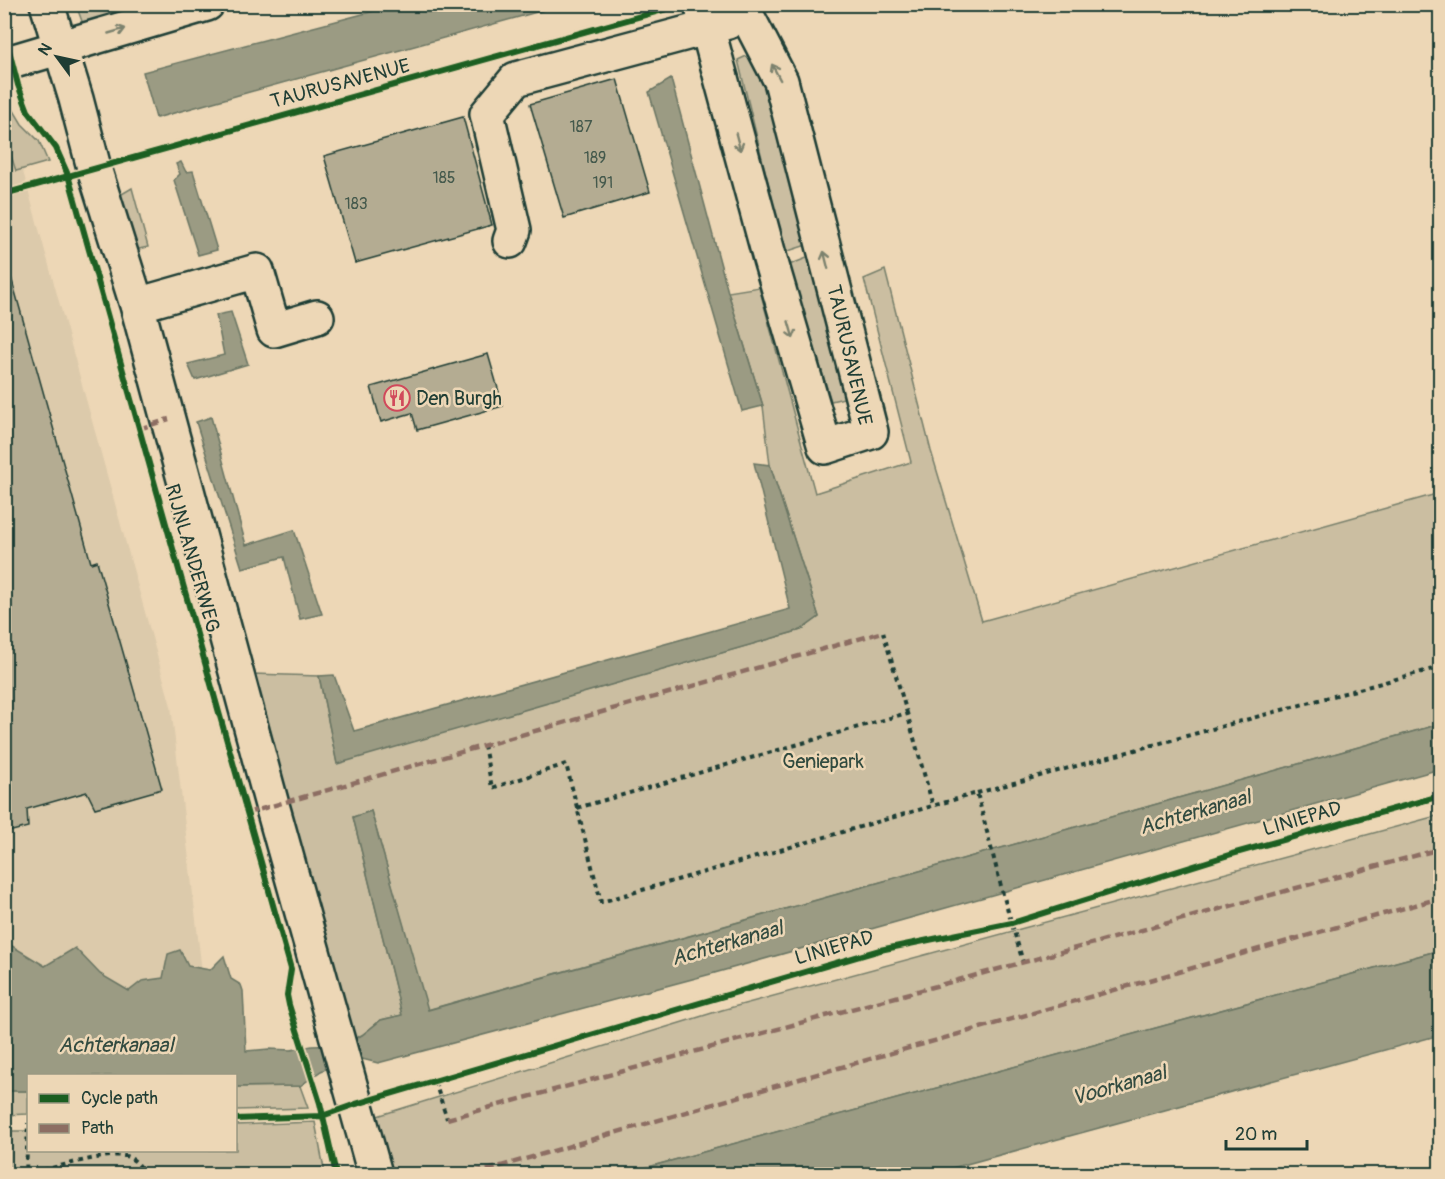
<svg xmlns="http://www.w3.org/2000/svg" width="1445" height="1179" viewBox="0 0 1445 1179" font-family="Pangolin,sans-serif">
  <rect width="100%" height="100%" fill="#edd7b6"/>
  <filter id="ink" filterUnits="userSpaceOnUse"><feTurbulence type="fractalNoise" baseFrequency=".0167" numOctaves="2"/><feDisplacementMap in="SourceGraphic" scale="12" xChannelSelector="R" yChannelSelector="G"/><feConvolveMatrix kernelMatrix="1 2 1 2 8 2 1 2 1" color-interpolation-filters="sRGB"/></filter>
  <g filter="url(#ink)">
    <!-- built -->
    <path fill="#dccaab" d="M4,103L171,706L206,1006L5,996Z"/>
    <!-- green -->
    <path fill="#cbbea1" stroke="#757e6a" stroke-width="1.5" d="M76,5H172L83,24Z
      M753,53L770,86L816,242L785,252L738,60Z
      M5,81L10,104L22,124L39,141L48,162L16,171L5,137Z
      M132,188L148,247L130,251L115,198Z
      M817,254L844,398L831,401L789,265Z
      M885,270L931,451L982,621L1440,493V724L427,1010L371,811L353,817L402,1015L381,1020L362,1035L350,1041L253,674L319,676L337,763L801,630L819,617L770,465L763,406L728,292L759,287L815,493L911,462L864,279Z
      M1440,815V950L623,1174H389L374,1117L722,1010Z
      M300,1086L308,1108L236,1110V1087Z
      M5,1091H28V1114L5,1115Z
      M315,1122L325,1174H5V1131H28V1150H236V1125Z"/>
    <!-- water -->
    <path fill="#9b9b83" stroke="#697563" stroke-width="1.5" d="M397,5H562L156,118L143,72Z
      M671,79L728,292L763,406L742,411L649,92Z
      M181,162L186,172L193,171L217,250L198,255L174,180L180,174L176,164Z
      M231,312L248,364L195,380L188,364L224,355L216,315Z
      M211,417L246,545L294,530L322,614L300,619L284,557L242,568L196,422Z
      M754,463L770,465L819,617L801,630L337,764L319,676L334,675L354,731L790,609Z
      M1440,724V769L711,974L378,1063L354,1057L321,1071L300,1086L236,1087V1076H28V1091H5L4,941L45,966L75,948L100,974L129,991L142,981L163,978L168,954L180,950L188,966L210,970L224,956L231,979L241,985L243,991L246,1051L269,1049L291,1050L312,1046L344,1045L362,1035L381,1020L402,1015L353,817L371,811L428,1010Z
      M1440,950V1035L930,1174H623Z"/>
    <!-- building -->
    <path fill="#b4ac92" stroke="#1f3d34" stroke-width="1.5" d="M617,79L650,192L564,218L530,104Z
      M463,117L492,225L355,263L324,156Z
      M11,277L91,563L97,561L162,789L95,808L87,792L27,809L28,827L4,833V278Z
      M488,354L503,406L417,430L412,413L381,422L371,387Z"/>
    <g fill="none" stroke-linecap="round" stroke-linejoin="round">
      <!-- minor casing -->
      <g stroke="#1f3d34" stroke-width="38">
        <path id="minor" d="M47,4L76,99L94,168L137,305L272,805L375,1174
          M701,4L770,259L825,447L871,432L781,81L741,4
          M510,241L514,230L487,114L516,79L728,22
          M137,305L257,271L274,330L317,317"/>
      </g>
      <!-- major casing -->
      <g stroke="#1f3d34" stroke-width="38">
        <path id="major" d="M4,64L207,4"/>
      </g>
      <!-- path -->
      <path stroke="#1f3d34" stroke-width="4" stroke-dasharray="4.5 4.5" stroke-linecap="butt" d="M883,632L907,713
        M484,745L492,788L566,764L601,902L977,793L1003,894L1023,962
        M977,793L1440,667
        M577,808L907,713L933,806
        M435,1082L447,1119
        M13,1174H26L28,1123
        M26,1174C47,1170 107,1152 125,1156C133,1158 139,1164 143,1171L142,1174"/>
      <!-- minor -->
      <use href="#minor" stroke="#edd7b6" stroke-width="33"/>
      <!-- major -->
      <use href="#major" stroke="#edd7b6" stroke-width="33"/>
      <!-- quiet -->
      <path stroke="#8d6e63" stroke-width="4.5" stroke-dasharray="9 4.5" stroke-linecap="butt" d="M139,429L169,419
        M247,813L883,632
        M447,1119L1440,849
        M460,1174L491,1169L803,1078L1440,898"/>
      <!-- cycleway casing -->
      <g stroke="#edd7b6" stroke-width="10">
        <path id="cycleway" d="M4,31L18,85L28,111L56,148L68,175L291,969L287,995L289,1005L320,1103L336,1174
          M4,194L684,4
          M236,1119L322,1116L356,1104L880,950L1012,923L1232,854L1440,796"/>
      </g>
      <!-- cycleway -->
      <use href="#cycleway" stroke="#1b5e20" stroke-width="6"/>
    </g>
    <!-- one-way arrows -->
    <defs><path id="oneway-shaft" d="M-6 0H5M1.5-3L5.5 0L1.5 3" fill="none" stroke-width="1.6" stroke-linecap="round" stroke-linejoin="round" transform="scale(1.5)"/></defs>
    <g stroke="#7c826e">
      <use href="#oneway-shaft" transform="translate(117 31) rotate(-16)"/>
      <use href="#oneway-shaft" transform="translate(776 72) rotate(-118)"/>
      <use href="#oneway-shaft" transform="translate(738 142) rotate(75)"/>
      <use href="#oneway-shaft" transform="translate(826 260) rotate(-104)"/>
      <use href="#oneway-shaft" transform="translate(791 330) rotate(74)"/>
    </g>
  </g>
  <!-- icons -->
  <defs>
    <g id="restaurant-ring" transform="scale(1.35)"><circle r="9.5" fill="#edd7b6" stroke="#d1495b" stroke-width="1.5"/><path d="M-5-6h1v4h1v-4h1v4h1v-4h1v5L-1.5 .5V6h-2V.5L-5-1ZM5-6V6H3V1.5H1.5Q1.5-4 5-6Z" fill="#d1495b"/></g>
  </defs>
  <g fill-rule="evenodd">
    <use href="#restaurant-ring" x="397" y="398"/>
  </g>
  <g text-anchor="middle" stroke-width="5" stroke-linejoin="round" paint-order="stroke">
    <!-- number labels -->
    <g font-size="16" fill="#44594c">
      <text x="581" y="132">187</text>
      <text x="595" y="163">189</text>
      <text x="444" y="183">185</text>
      <text x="603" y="188">191</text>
      <text x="356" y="209">183</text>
    </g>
    <!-- street labels -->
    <g font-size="20" fill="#1f3d34" stroke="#edd7b6">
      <text transform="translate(340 83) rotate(-15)" y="7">TAURUSAVENUE</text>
      <text transform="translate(850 355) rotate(77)" y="7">TAURUSAVENUE</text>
      <text transform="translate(193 558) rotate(74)" y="7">RIJNLANDERWEG</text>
      <text transform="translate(1302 818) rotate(-16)" y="7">LINIEPAD</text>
      <text transform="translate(834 947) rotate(-16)" y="7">LINIEPAD</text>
    </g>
    <!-- poi labels -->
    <g font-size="20" fill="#1f3d34" stroke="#edd7b6" text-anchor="start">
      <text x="416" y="405">Den Burgh</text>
    </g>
    <!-- park labels -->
    <g font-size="20" fill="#304a3f" stroke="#edd7b6">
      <text x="823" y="768">Geniepark</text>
    </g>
    <!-- water labels -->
    <g font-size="21" font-style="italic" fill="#324b40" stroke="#edd7b6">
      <text transform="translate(1195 812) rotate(-16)" y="7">Achterkanaal</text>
      <text transform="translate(727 943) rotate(-16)" y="7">Achterkanaal</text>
      <text x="116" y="1052">Achterkanaal</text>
      <text transform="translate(1119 1085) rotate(-16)" y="7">Voorkanaal</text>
    </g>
  </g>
  <!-- margin -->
  <rect width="1445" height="1179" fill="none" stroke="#edd7b6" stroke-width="24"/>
  <rect x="12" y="12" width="1421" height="1155" fill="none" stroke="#1f3d34" stroke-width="2" filter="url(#ink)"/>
  <!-- legend -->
  <rect x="27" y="1074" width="210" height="78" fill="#edd7b6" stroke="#9b9982" stroke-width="1.5"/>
  <rect x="39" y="1094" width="30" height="9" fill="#1b5e20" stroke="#9b9982" stroke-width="1.5"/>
  <text x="81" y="1104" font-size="18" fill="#1f3d34">Cycle path</text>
  <rect x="39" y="1124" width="30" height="9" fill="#8d6e63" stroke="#9b9982" stroke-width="1.5"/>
  <text x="81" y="1134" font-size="18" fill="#1f3d34">Path</text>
  <!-- north arrow -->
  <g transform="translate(57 57) rotate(303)" stroke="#edd7b6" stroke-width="4.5" paint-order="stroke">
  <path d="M0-4.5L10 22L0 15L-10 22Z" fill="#1f3d34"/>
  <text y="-9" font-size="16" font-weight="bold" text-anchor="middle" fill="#1f3d34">N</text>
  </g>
  <!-- scale -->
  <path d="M1226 1140v9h81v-9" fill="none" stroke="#1f3d34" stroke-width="3"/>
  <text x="1235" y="1140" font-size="18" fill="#1f3d34" stroke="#edd7b6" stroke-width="4.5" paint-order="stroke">20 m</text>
</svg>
